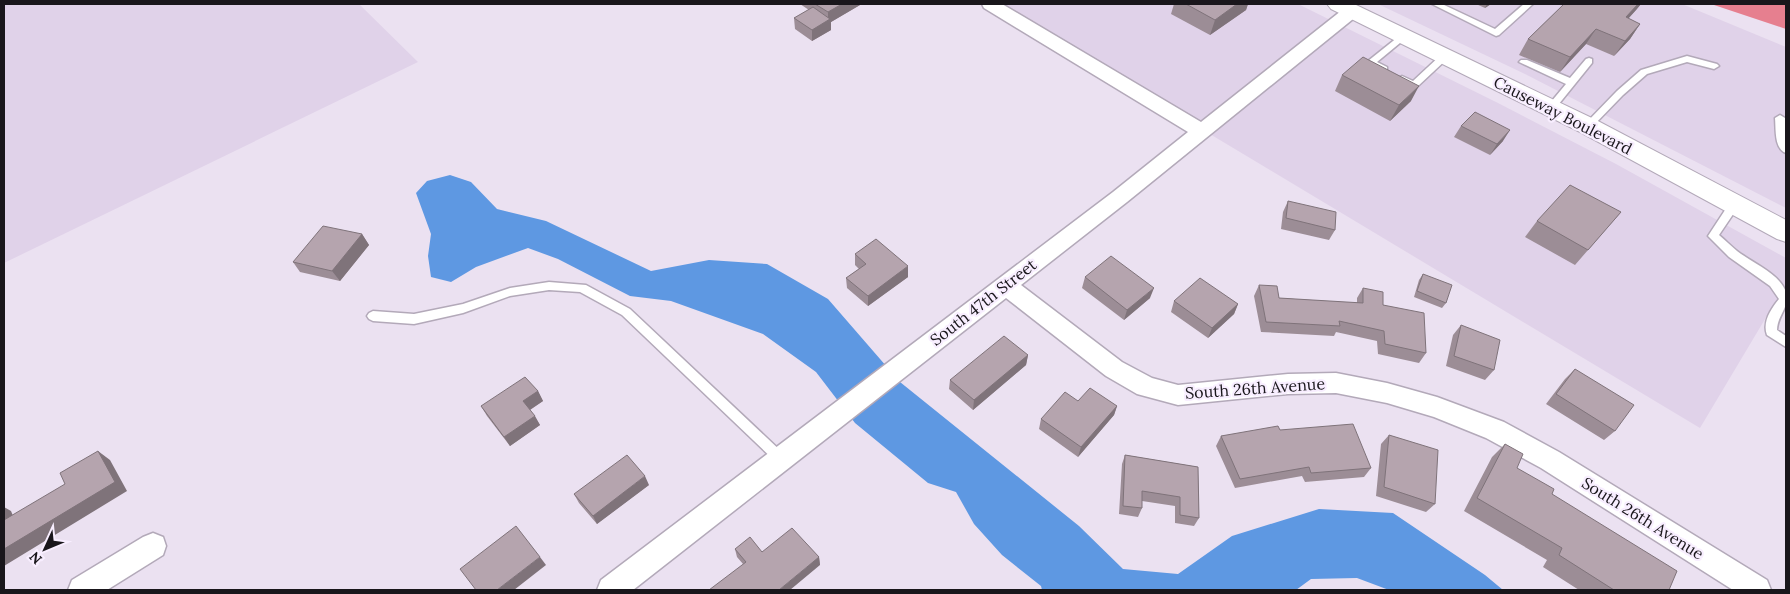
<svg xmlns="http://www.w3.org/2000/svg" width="1790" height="594" viewBox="0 0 1790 594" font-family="Lora,serif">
  <rect width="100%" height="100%" fill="#ebe1f1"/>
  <!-- built -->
  <path fill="#e0d2e9" d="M4,4H359L418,62L4,263Z
    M993,4H1298L1498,103L1616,164L1786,258V284L1700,428Z
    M1378,4H1682L1786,47V208L1525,74Z"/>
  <!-- forest -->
  <path fill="#e67f8f" d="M1711,4H1786V29Z"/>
  <!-- water -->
  <path fill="#5e98e2" d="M450,175L471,182L497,209L546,221L651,271L709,260L767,264L828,299L900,382L1079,526L1123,569L1178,574L1232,536L1319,509L1393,513L1485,575L1503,590H1389L1357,578L1311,579L1296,590H1042L1041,586L1002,555L974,524L956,492L928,483L855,423L816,372L763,334L671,301L630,296L558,259L528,248L476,267L451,282L431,277L428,256L431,234L416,193L427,181Z"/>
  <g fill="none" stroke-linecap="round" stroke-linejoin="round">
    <!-- lane casing -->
    <g stroke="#b3a9b9" stroke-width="3">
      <path id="lane" d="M1432,4H1442L1495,29L1524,4H1533L1499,35L1496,36Z
        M1403,33L1406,34V38L1377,62L1387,67V71H1381L1368,65V61Z
        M1445,53L1450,56L1448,58L1417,87H1411L1397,79L1402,76L1413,81L1442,54Z
        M1687,56L1717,64L1719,66L1714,69L1687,62L1647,74L1623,95L1591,128H1585L1583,126L1585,124L1617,91L1641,70Z
        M1589,58L1592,59V63L1554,110L1551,111L1546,108L1566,84L1519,62L1521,60H1527L1570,78L1586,59Z
        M1780,115L1785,118L1786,153C1774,149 1776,129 1775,118Z
        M1735,200L1740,204L1719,235C1725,240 1731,246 1737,251C1751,262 1782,275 1786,293C1790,307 1777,316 1777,330L1786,336V347L1767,335C1762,322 1771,309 1779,299L1770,286L1729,257L1708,236L1731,201Z
        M549,282L586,285L630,309L784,454L786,458L784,462L780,464L776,462L622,315L580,292L549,290L510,296L463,313L414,324L373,321L369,319L367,316L369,313L373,311L414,314L463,304L510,288Z"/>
    </g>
    <!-- street casing -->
    <g stroke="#b3a9b9" stroke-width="3">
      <path id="street" d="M982,4H1002L1201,122L1346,7L1352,6L1358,7L1361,11L1358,15L1127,202L1021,285L1122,362L1152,378L1178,385L1288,374L1336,373L1387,383L1437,397L1504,422L1559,452L1767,580L1771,590H1733L1541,468L1486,438L1434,417L1387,403L1336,393L1288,394L1178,405L1137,394L1106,376L1006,298L633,590H597L601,580L1113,192L1188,132L984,8Z
        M153,533L163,537L166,546L163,555L107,590H68L72,580L143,537Z"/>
    </g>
    <!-- primary casing -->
    <g stroke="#b3a9b9" stroke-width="2">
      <path id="primary" d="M1327,4H1354L1596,120L1786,220V242L1777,239L1580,132L1331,9Z"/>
    </g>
    <!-- lane -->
    <use href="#lane" fill="#fff" fill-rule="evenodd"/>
    <!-- street -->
    <use href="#street" fill="#fff" fill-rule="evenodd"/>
    <!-- primary -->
    <use href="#primary" fill="#fff" fill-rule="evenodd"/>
  </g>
  <!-- wall -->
  <path fill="#9c8d96" d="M800,4H860V5L831,22V30L812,41L795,29L794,18L809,10Z
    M1174,4H1248L1246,10L1210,35L1171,14Z
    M1476,4H1491L1485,8Z
    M1564,4H1641L1636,10L1628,19L1640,24L1630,39L1614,56L1586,44L1560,72L1519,55L1528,39Z
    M1342,75L1411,101L1390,121L1335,91Z
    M1461,126L1503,141L1490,155L1454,137Z
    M1288,201L1335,230L1329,240L1281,229L1283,212Z
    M1621,212L1575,265L1525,237L1537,221Z
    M362,234L369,245L340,281L300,272L293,262Z
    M855,254L908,277L868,306L847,288L846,278L859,269L855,265Z
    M1423,274L1446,303L1442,308L1414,297L1419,280Z
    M1085,277L1150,298L1124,320L1082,288Z
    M1259,285L1279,298L1357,303V298L1363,288L1383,305L1426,353L1419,363L1378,354L1377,341L1336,332L1334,336L1261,332L1254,296Z
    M1174,301L1238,304L1234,314L1208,338L1171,312Z
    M1461,325L1494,370L1485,380L1446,366L1453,335Z
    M1028,355L1026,365L973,410L949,389L950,380Z
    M1575,369L1615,431L1604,440L1546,404L1565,379Z
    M538,391L543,401L530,410L540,425L510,446L487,416L481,406Z
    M1078,401L1117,406L1114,415L1078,457L1039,429L1041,419Z
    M1280,430L1371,468L1364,477L1305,482L1302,476L1235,488L1216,446L1221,436Z
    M1389,435L1435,504L1426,512L1376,496L1381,444Z
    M1505,444L1517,468L1552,494L1669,590H1579L1543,567L1547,560L1464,511L1492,457Z
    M1125,455L1198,467L1199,518L1194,526L1175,523V506L1142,501V508L1138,517L1119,514L1122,464Z
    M649,485L597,524L579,503L574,494Z
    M735,549L819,557L820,565L743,564L737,557Z"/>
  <!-- shaded-wall -->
  <path fill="#7f737a" d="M842,4H860V5L831,22V30L812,41V30L828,20V12Z
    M1237,4H1248L1246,10L1210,35L1215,20Z
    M1487,4H1491L1485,8Z
    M1638,4H1641L1636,10L1615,33L1626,17Z
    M1640,24L1630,39L1614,56L1625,41Z
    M1596,29L1586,44L1560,72L1570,57Z
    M1419,86L1411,101L1390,121L1399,105Z
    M1510,130L1503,141L1490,155L1497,144Z
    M362,234L369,245L340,281L332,271Z
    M908,266V277L868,306V296Z
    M1154,288L1150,298L1124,320L1127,310Z
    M1238,304L1234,314L1208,338L1212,328Z
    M1028,355L1026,365L973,410L974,400Z
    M538,391L543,401L528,411L523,401Z
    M1117,406L1114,415L1078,457L1081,447Z
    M535,416L540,425L510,446L504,437Z
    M98,451L110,460L127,491L4,566V549Z
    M645,476L649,485L597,524L593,516Z
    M4,507L11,511L18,528L4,519Z
    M540,557L546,565L514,590H497Z
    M819,557L820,565L790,590H779Z"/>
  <!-- building -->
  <path fill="#b5a4ae" stroke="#7f737a" d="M815,4H842L828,12Z
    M1186,4H1237L1215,20Z
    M1564,4H1638L1626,17L1640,24L1625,41L1596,29L1570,57L1528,39Z
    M813,7L830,19L812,30L794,18Z
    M1363,57L1419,86L1399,105L1342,75Z
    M1475,112L1510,130L1497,144L1461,126Z
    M1570,185L1621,212L1588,250L1537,221Z
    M1288,201L1336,212L1335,230L1286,218Z
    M323,226L362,234L332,271L293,262Z
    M876,239L908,266L868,296L846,278L866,264L855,254Z
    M1111,256L1154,288L1127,310L1085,277Z
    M1423,274L1452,285L1446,303L1417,291Z
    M1200,278L1238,304L1212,328L1174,301Z
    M1259,285L1277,286L1279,298L1363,303V288L1383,292V305L1424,313L1426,353L1385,344L1384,331L1339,321L1340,326L1266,322Z
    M1461,325L1500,340L1494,370L1454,356Z
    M1004,336L1028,355L974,400L950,380Z
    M1575,369L1634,405L1615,431L1556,394Z
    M525,377L538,391L523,401L535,416L504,437L481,406Z
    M1090,388L1117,406L1081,447L1041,419L1065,392L1078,401Z
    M1353,424L1371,468L1311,473L1309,467L1240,479L1221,436L1278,426L1280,430Z
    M1389,435L1438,450L1435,504L1384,487Z
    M1505,444L1523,454L1517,468L1554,489L1552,494L1677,571L1669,590H1614L1559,555L1562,548L1477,498Z
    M98,451L115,482L4,549V519V520L65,484L60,473Z
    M627,455L645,476L593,516L574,494Z
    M1125,455L1198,467L1199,518L1180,515V497L1142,491V508L1123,506Z
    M516,526L540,557L497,590H476L460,569Z
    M792,528L819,557L779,590H709L746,562L735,549L750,537L762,552Z"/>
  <g text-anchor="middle" stroke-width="4.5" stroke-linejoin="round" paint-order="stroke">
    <!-- street labels -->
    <g font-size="16" fill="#19161b" stroke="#f8eeff">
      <text transform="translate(1563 115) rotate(27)" y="6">Causeway Boulevard</text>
      <text transform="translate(983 302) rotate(-38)" y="6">South 47th Street</text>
      <text transform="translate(1255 388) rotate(-4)" y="6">South 26th Avenue</text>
      <text transform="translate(1643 518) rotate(32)" y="6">South 26th Avenue</text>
    </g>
  </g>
  <!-- border -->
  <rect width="1790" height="594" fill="none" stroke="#19161b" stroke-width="10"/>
  <!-- north arrow -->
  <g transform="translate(45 549) rotate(226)" stroke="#f8eeff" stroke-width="4" paint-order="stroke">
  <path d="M0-4L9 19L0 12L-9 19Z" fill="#19161b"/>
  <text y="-8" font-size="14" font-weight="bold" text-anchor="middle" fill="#19161b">N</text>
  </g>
</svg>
